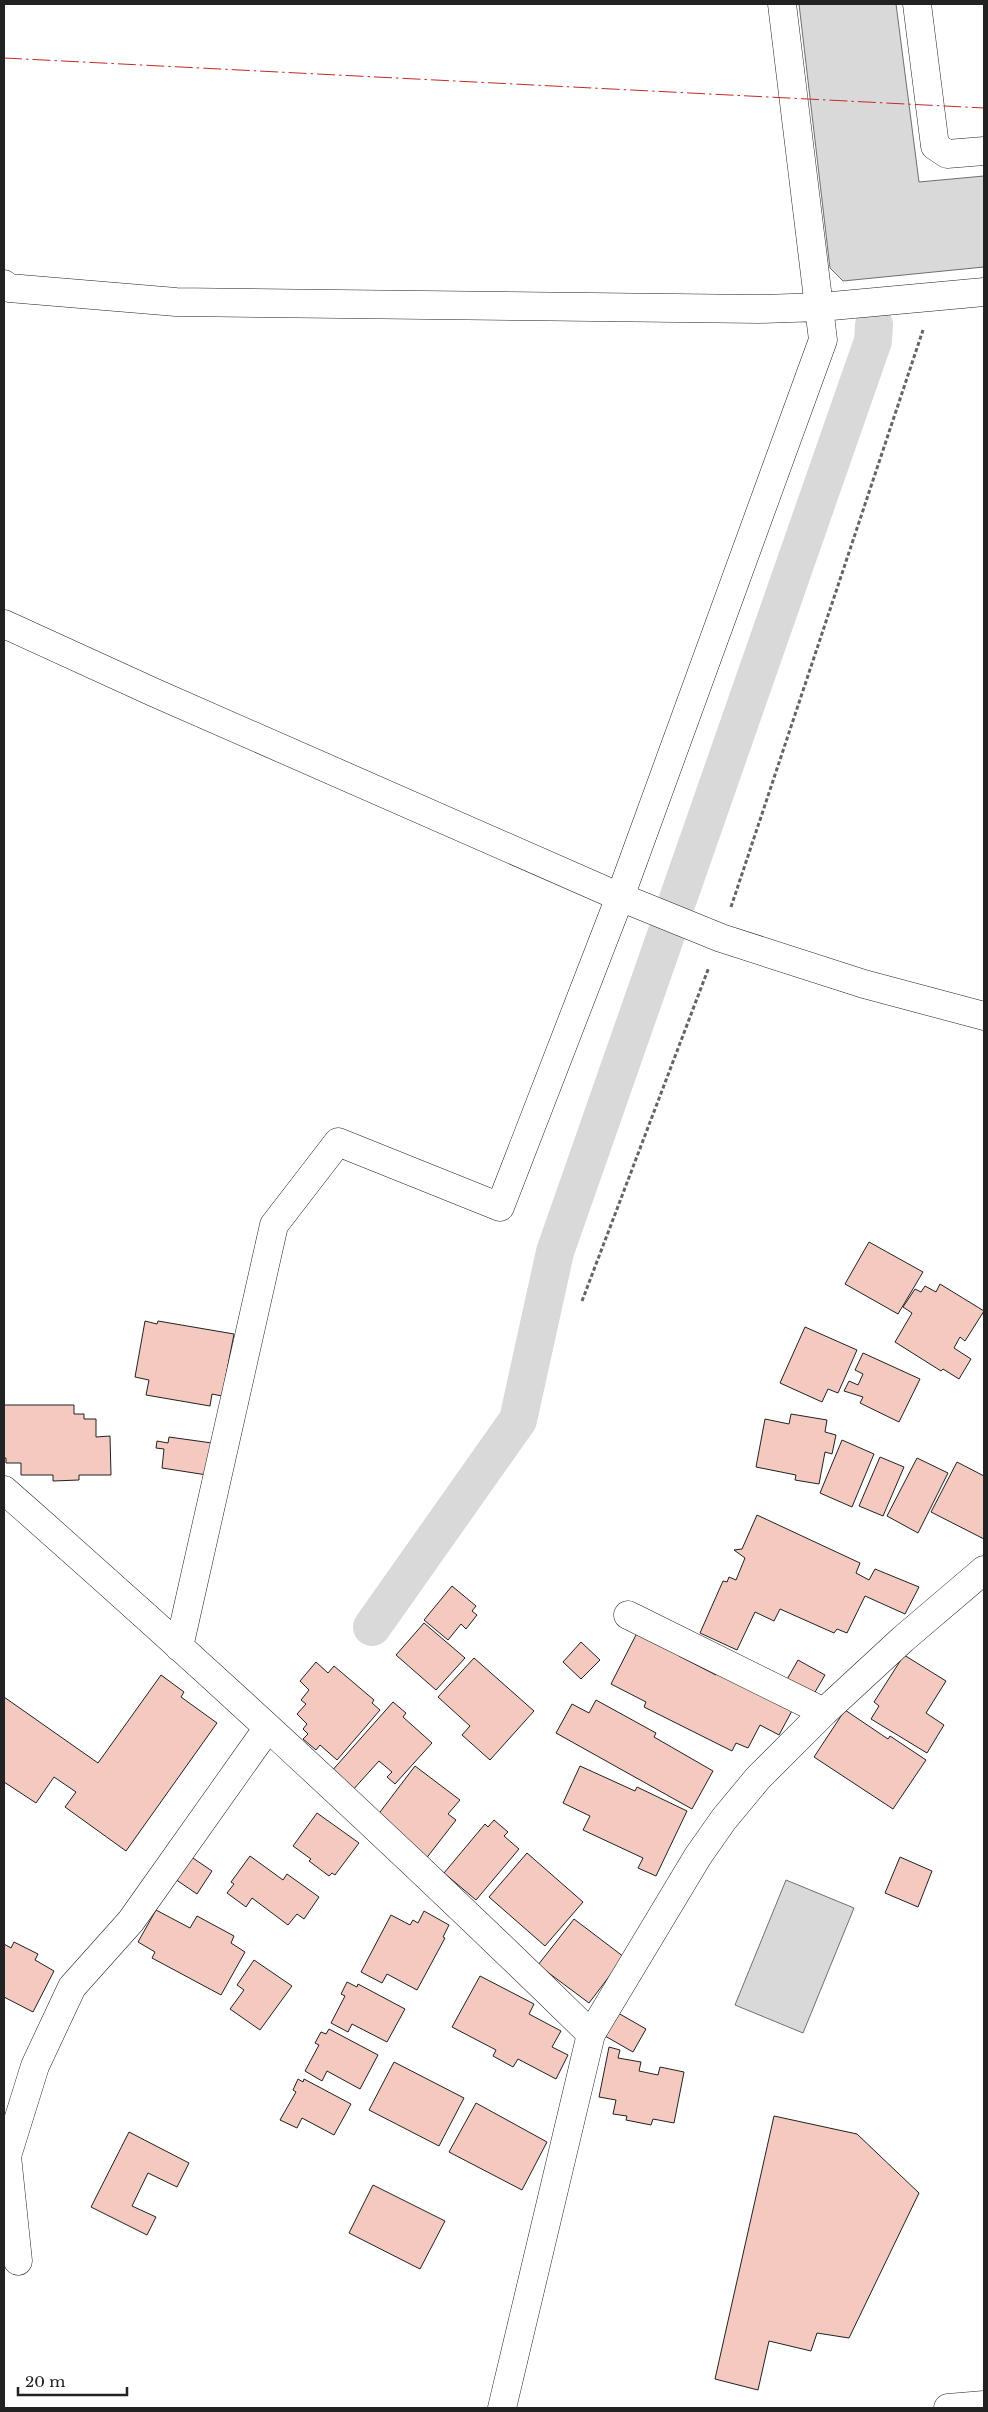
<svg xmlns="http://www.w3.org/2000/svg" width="988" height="2412" viewBox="0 0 988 2412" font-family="'Libre Baskerville',serif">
  <rect width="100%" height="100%" fill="#fff"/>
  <!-- water -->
  <path fill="#d9d9d9" stroke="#6f6f6f" d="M799,4H896L919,182L984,176V267L843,281L830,268Z
    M786,1880L854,1908L803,2033L735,2005Z"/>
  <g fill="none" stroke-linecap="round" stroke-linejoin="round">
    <!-- canal -->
    <path stroke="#d9d9d9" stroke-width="38" d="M678,899L873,341L874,325
      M372,1627L518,1420L555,1252L667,932"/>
  </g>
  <!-- building -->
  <path fill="#f3c9c0" stroke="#222" d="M869,1242L923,1272L898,1314L845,1284Z
    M940,1284L984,1311L965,1341L960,1337L954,1348L971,1359L959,1379L943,1369L941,1371L895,1342L912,1313L903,1307L915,1289L921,1292L925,1286L936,1292Z
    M145,1321L157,1324L158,1321L234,1334L222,1396L212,1394L210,1406L146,1395L149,1380L135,1377Z
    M805,1327L857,1350L838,1393L828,1389L822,1402L780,1383Z
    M863,1353L920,1379L899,1422L860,1403L863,1397L844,1391L849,1381L858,1385L863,1374L855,1370Z
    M4,1405H74V1414H84V1419H96V1437L110,1436L111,1475H79V1480L53,1481V1475H21V1463H6V1458H4Z
    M791,1414L827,1420L825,1432L836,1435L832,1454L825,1452L819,1484L795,1480L796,1475L756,1467L765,1419L789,1424Z
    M169,1437L212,1443L207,1475L162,1468L164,1449L156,1448L157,1441L168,1443Z
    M842,1440L874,1454L852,1507L820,1493Z
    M880,1457L904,1467L883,1516L859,1506Z
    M917,1458L948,1473L918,1533L887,1516Z
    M957,1462L984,1476V1539L931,1512Z
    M757,1515L860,1563L856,1573L869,1580L875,1569L919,1587L905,1614L865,1596L847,1633L837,1629L834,1633L780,1609L774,1621L755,1612L737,1650L700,1633L723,1581L727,1582L729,1577L736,1580L745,1558L734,1550L742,1549Z
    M452,1586L476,1606L472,1611L477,1615L466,1629L461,1624L448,1640L424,1620Z
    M424,1623L465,1658L436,1690L396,1655Z
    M638,1631L681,1653L679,1656L716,1675L720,1669L794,1707L779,1735L760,1725L748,1748L736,1743L732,1751L644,1707L646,1702L611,1684Z
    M581,1642L600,1660L581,1679L563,1662Z
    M904,1655L946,1681L926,1713L944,1725L927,1753L871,1719L879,1706L874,1702Z
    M474,1658L534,1711L490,1760L462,1735L470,1726L438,1697Z
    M798,1660L825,1675L811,1699L785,1683Z
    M316,1662L328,1673L334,1666L374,1700L372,1703L380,1710L337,1760L320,1745L316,1750L303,1739L308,1734L303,1729L307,1724L297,1714L306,1704L301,1700L309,1690L300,1681Z
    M161,1675L184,1692L181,1697L217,1723L126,1851L65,1807L76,1792L54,1777L36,1803L4,1782V1697L98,1763Z
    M596,1700L656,1733L654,1737L713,1771L692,1809L556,1733L572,1704L589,1713Z
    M393,1702L406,1713L403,1717L432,1743L395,1784L387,1777L392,1772L379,1761L351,1792L330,1773Z
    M845,1710L888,1739L890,1736L926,1760L893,1809L814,1757Z
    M415,1766L460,1800L448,1814L456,1820L425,1860L374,1820Z
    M580,1766L635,1791L637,1787L687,1811L656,1876L638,1868L643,1858L583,1830L590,1816L563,1803Z
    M317,1813L359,1843L335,1875L332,1873L329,1876L309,1861L311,1859L293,1846Z
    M494,1820L508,1832L504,1836L519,1849L476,1900L444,1873L485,1824L488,1827Z
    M527,1853L583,1902L545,1946L489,1897Z
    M190,1856L212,1871L197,1894L175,1879Z
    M250,1856L283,1880L287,1874L319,1897L304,1919L297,1914L288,1925L252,1898L246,1907L227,1893L234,1884L231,1882Z
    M900,1857L932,1871L918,1907L885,1893Z
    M156,1910L190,1928L197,1916L234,1936L231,1943L245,1952L221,1995L152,1958L155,1952L138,1942Z
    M424,1911L449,1925L443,1937L445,1938L417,1990L387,1974L382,1983L361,1972L391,1915L410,1925L413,1920L418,1923Z
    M574,1919L624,1957L589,2003L538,1965Z
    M14,1942L38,1954L35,1960L54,1971L33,2012L4,1997V1944L11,1948Z
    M254,1960L292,1986L260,2030L230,2009L244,1990L237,1985Z
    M480,1976L534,2004L529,2014L561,2031L552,2047L568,2055L556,2079L518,2059L513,2067L493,2056L496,2050L452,2027Z
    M347,1982L357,1987L358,1984L405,2009L387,2042L352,2024L348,2032L331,2023L345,1996L341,1994Z
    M618,2013L646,2029L633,2052L605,2036Z
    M329,2029L378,2055L360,2089L327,2071L322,2081L305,2071L319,2045L315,2043L321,2032L326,2034Z
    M609,2047L620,2050L618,2058L641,2062L639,2071L658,2075L660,2067L684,2072L674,2123L653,2119L651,2125L626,2120L627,2116L613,2114L616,2100L599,2097Z
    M394,2062L464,2098L439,2146L369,2110Z
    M298,2079L303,2082L304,2079L351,2104L334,2135L302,2118L297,2128L280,2120L296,2092L293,2090Z
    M476,2103L547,2142L522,2190L449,2152Z
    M774,2116L857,2134L919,2193L849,2338L817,2333L811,2351L769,2341L758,2390L715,2379Z
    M129,2132L189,2163L177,2187L148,2173L132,2206L156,2217L147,2235L91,2207Z
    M373,2185L445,2221L420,2269L349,2233Z"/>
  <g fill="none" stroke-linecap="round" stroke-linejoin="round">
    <!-- minor casing -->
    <g stroke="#222" stroke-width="29">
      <path id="minor" d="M917,4L935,146L947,154L984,151
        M4,284L9,288L176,302L759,309L821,307L984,292
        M4,624L153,692L620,897L721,938L864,984L984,1016
        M4,1490C204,1666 400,1847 591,2034
        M628,1615L824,1712
        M179,1647L274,1225L338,1142L500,1207L620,897L823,340L782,4
        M18,2261L7,2156L35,2066L72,1987L131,1921L267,1729
        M502,2408L591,2034L698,1856L724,1819L758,1778L824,1712L903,1639L984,1570"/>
    </g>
    <!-- highway casing -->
    <g stroke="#222" stroke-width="29">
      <path id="highway" d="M948,2408L984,2405"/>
    </g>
    <!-- path -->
    <path stroke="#646464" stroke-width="3" stroke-dasharray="4 2.5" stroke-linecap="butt" d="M731,907L923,330
      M582,1301L709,967"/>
    <!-- minor -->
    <use href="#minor" stroke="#fff" stroke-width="28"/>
    <!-- highway -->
    <use href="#highway" stroke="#fff" stroke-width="28"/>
    <!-- power -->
    <path stroke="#c62828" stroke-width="1" stroke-dasharray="18 4 2.5 4" stroke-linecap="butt" d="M4,58L984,108"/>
  </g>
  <!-- border -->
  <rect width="988" height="2412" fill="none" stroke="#222222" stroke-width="10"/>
  <!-- scale -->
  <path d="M18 2387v8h109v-8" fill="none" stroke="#222222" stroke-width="2.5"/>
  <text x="25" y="2387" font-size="15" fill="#222222" stroke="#ffffff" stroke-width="4" paint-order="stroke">20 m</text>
</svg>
